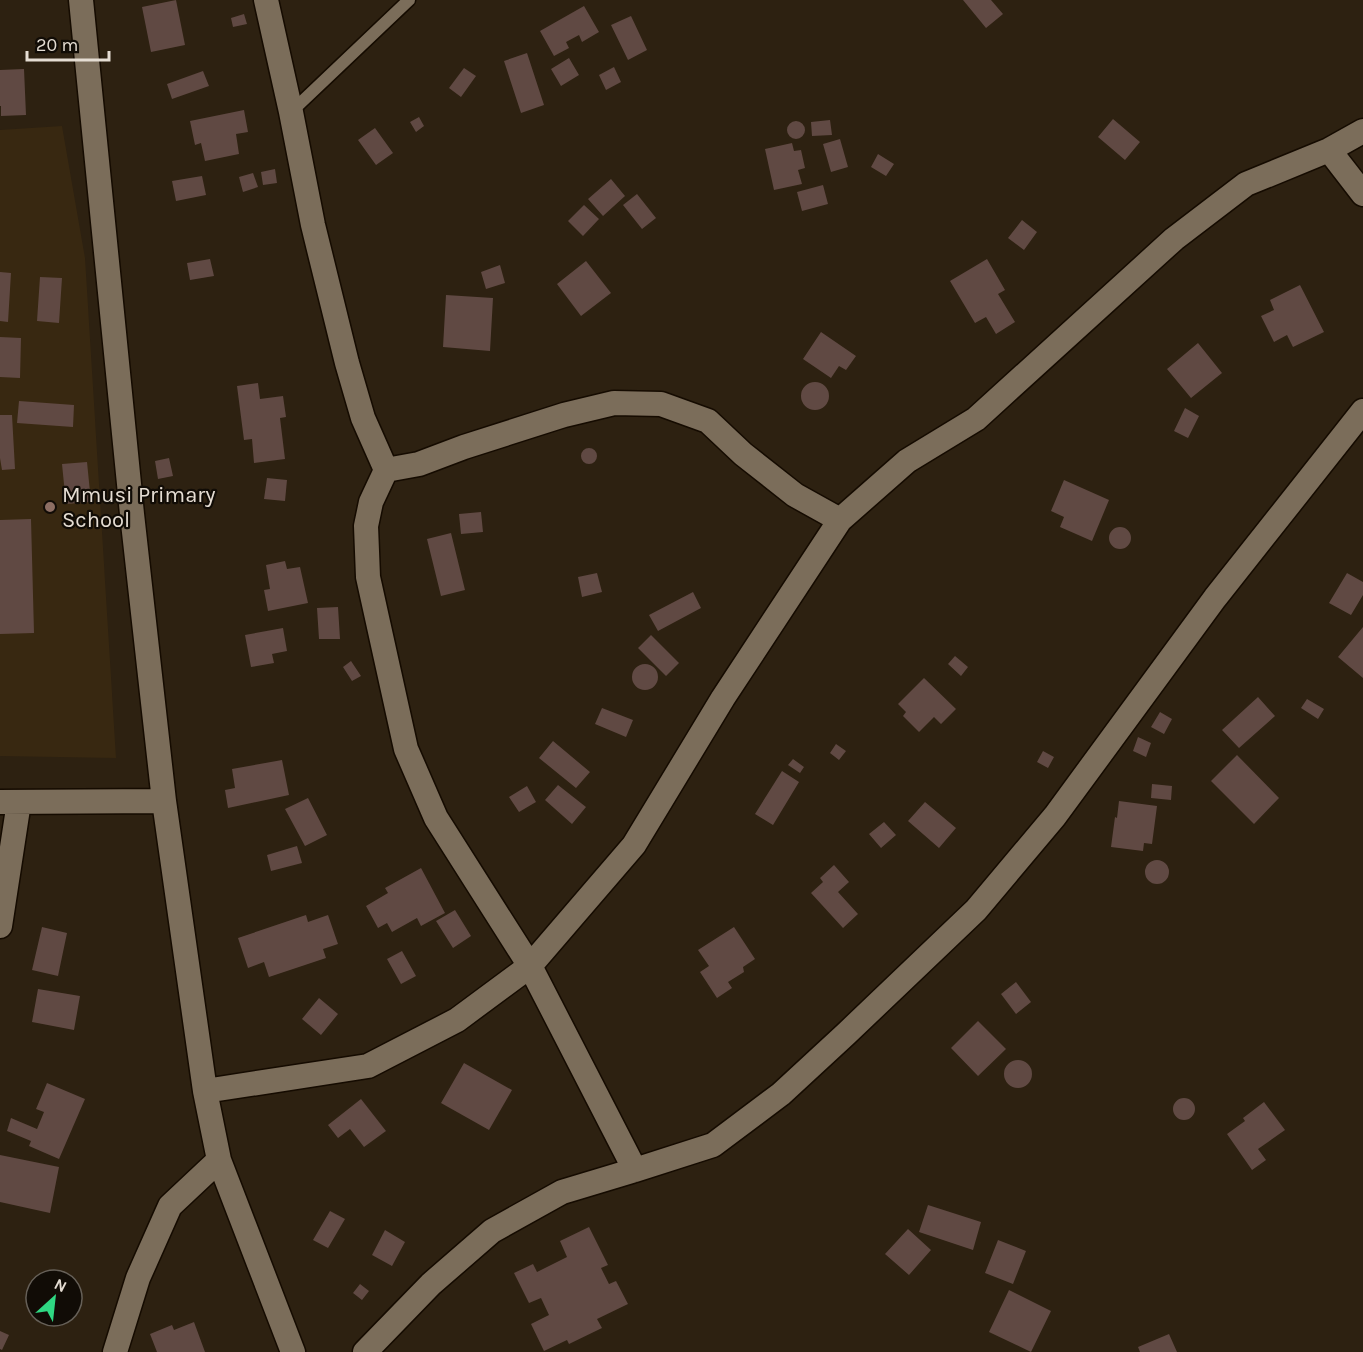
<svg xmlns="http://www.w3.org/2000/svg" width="1363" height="1352" viewBox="0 0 1363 1352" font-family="Karla,sans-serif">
  <rect width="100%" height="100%" fill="#2d2111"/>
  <!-- built -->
  <path fill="#382811" d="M62,126L85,258L116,758L0,756V130Z"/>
  <!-- building -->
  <path fill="#604943" d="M176,0L185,45L151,52L142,7Z
    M963,0H991L1003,14L986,28Z
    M584,6L599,32L582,42L579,35L566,42L569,48L554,56L540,31Z
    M244,14L247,24L233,27L231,18Z
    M631,16L647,50L628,60L611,25Z
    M527,53L544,105L521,113L504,61Z
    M569,58L579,75L561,86L551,69Z
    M614,67L621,82L606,90L599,75Z
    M464,68L476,76L461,97L449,88Z
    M24,69L26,115L1,116V106H0V70Z
    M203,71L209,86L172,99L167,84Z
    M244,110L248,132L236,134L239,154L205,161L201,143L195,145L190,121Z
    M419,117L424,126L416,132L410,122Z
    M1113,119L1140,142L1125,160L1098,137Z
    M830,120L832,135L812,136L811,122Z
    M787 130a9 9 0 1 1 18 0a9 9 0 1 1-18 0Z
    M375,128L393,153L376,165L358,140Z
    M840,139L848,167L831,172L823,144Z
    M792,143L794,151L801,150L805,168L798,170L802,184L774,190L765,149Z
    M878,154L894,164L886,176L871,167Z
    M275,169L277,183L263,185L261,172Z
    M253,173L258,187L243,192L239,177Z
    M202,176L206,195L176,201L172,181Z
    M611,179L625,196L603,216L588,199Z
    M823,185L828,204L802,211L797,192Z
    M637,194L656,218L642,229L623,205Z
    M584,205L599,219L583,236L568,221Z
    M1022,220L1037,232L1024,250L1008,238Z
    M210,259L214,276L190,280L187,263Z
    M987,259L1005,290L998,294L1015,322L996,334L986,317L975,323L950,281Z
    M586,261L611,293L581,316L557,284Z
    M500,265L505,283L486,289L481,272Z
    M0,272L11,273L8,322L0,321Z
    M40,277L62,278L59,323L37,321Z
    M1300,285L1324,332L1293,347L1287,335L1274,342L1261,316L1274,310L1270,300Z
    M446,295L493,298L490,351L443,347Z
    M821,332L856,356L846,370L839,366L831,378L803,359Z
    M0,337L21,338L20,378L0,377Z
    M1198,343L1222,373L1191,398L1167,369Z
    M801 396a14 14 0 1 1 28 0a14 14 0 1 1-28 0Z
    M258,383L260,399L283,396L286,417L280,418L285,459L254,463L252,439L244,440L237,386Z
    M19,401L74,405L73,427L17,423Z
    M1185,408L1199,416L1188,438L1174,431Z
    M0,415H12L15,469L2,470L0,458Z
    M581 456a8 8 0 1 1 16 0a8 8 0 1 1-16 0Z
    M169,458L173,476L158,479L155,461Z
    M87,462L91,502L66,504L62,464Z
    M267,478L287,480L285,501L264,499Z
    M1064,480L1109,500L1092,541L1060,527L1064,517L1051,511Z
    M481,512L483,532L461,534L459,514Z
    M31,519L34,633L0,634V520Z
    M1109 538a11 11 0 1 1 22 0a11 11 0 1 1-22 0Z
    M451,533L465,590L441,596L427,539Z
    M285,561L287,569L300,567L308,603L268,611L264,590L270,589L266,565Z
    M597,573L602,592L582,597L578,577Z
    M1347,573L1363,582V595L1351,615L1329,603Z
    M693,592L701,608L658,631L649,615Z
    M338,607L340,639H319L317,608Z
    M1363,627V678L1338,657Z
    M283,628L287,651L272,654L274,663L251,667L245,635Z
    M651,635L679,663L666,676L638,648Z
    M955,656L968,667L961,676L948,664Z
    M351,661L361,676L352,681L343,667Z
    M632 677a13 13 0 1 1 26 0a13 13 0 1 1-26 0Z
    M924,678L956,709L941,724L934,717L919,732L903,716L906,712L898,704Z
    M1258,697L1275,716L1239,748L1222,730Z
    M1307,699L1324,709L1318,719L1301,708Z
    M602,708L633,720L626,737L595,724Z
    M1160,712L1172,719L1164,734L1151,727Z
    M1138,737L1151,743L1146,757L1133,751Z
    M553,741L590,772L576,788L539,758Z
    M836,744L846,751L839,760L830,753Z
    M1043,751L1054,757L1048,768L1037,762Z
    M1237,755L1279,798L1254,824L1211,781Z
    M793,759L804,767L800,773L788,765Z
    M282,760L289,795L228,808L225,790L235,788L232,769Z
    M782,771L799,782L773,825L755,814Z
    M1152,784L1172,786L1171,800L1151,798Z
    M558,785L586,807L572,824L545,800Z
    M527,786L536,802L519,812L509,797Z
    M308,798L327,835L305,846L285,809Z
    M1119,801L1157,806L1152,844L1144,843L1143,851L1111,847L1115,817L1117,818Z
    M925,802L956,828L939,848L908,821Z
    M884,822L896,835L881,848L869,834Z
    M297,846L302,863L271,871L267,855Z
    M1145 872a12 12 0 1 1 24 0a12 12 0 1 1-24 0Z
    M834,865L849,882L838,892L858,914L843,928L811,893L823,882L820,878Z
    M421,868L445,913L421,926L417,918L392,932L387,923L378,928L366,906L388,893L385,888Z
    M455,910L471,936L453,948L436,921Z
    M306,915L308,922L328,915L338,944L323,949L326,958L269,977L264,962L248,968L238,938Z
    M42,927L67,933L58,976L32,970Z
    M734,927L755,959L743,967L744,972L728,982L732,988L717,998L700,972L709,966L698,950Z
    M402,951L416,976L401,984L387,959Z
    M1016,982L1031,1002L1016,1014L1001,994Z
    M38,989L80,996L74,1030L32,1022Z
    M319,998L338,1014L321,1035L302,1019Z
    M978,1021L1006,1049L978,1076L951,1048Z
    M1004 1074a14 14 0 1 1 28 0a14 14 0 1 1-28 0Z
    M464,1063L512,1090L489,1130L441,1103Z
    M47,1083L85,1099L59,1159L29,1146L31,1141L7,1131L11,1118L37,1129L44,1112L36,1109Z
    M1173 1109a11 11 0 1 1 22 0a11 11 0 1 1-22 0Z
    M361,1099L386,1131L364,1147L350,1129L338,1138L328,1125Z
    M1264,1102L1285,1130L1258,1149L1266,1160L1252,1170L1227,1134L1245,1121L1243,1118Z
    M0,1155L59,1167L50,1213L0,1202Z
    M928,1205L981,1222L973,1250L919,1232Z
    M330,1211L345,1219L328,1248L313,1240Z
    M589,1227L608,1265L601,1268L609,1284L616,1281L628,1304L597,1319L602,1328L569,1344L567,1340L544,1351L531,1324L549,1315L541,1298L529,1303L514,1273L533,1264L537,1272L567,1257L560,1241Z
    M908,1229L931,1250L909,1275L885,1254Z
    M385,1230L405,1242L392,1266L372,1255Z
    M998,1240L1026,1251L1013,1284L985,1273Z
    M360,1284L369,1291L362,1300L353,1293Z
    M1009,1290L1051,1311L1031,1352L989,1332Z
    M194,1322L205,1352H157L150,1334L172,1325L174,1330Z
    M0,1331L9,1335L2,1350L0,1349Z
    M1169,1334L1177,1352H1140L1138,1347Z"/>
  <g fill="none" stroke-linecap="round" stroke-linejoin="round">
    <!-- lane casing -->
    <g stroke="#150b00" stroke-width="15">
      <path id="lane" d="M291,112L409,0"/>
    </g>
    <!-- street casing -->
    <g stroke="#150b00" stroke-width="27">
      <path id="street" d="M81,0L132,514L164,801L205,1091L219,1160L293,1352
        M266,0L291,112L313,225L347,363L363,418L386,470L419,464L464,447L564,415L614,403L661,404L708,421L743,454L795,495L840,520
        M1329,150L1363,194
        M386,470L371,502L366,526L368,577L406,749L436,818L530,966L635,1170
        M0,802L164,801
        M0,926L19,802
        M205,1091L368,1066L457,1020L530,966L634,845L723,698L840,520L907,461L976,419L1174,239L1246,184L1329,150L1363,131
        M115,1352L138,1278L170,1206L219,1160
        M365,1352L431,1284L492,1231L562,1192L635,1170L713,1145L781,1094L846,1034L976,910L1055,816L1215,598L1363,411"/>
    </g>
    <!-- lane -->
    <use href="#lane" stroke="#7b6d5a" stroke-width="12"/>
    <!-- street -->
    <use href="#street" stroke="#7b6d5a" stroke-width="24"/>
  </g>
  <!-- markers -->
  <circle fill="#8d6e63" stroke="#110c06" stroke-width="2" cx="50" cy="507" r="6"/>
  <g text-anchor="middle" stroke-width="4.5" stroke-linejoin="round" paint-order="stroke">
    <!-- poi labels -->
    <g font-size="22" fill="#e5ddd3" stroke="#110c06" text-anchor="start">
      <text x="62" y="502">Mmusi Primary<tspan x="62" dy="25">School</tspan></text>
    </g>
  </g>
  <!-- north arrow -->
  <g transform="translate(54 1298) rotate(27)"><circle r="28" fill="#110c06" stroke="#666058" stroke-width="1.5"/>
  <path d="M0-4.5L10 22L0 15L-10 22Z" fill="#2fd883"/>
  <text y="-9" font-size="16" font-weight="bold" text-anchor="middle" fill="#e5ddd3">N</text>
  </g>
  <!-- scale -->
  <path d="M27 51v9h82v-9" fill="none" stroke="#e5ddd3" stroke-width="3"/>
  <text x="36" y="51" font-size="18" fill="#e5ddd3" stroke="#110c06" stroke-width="4.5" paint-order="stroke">20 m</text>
</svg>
